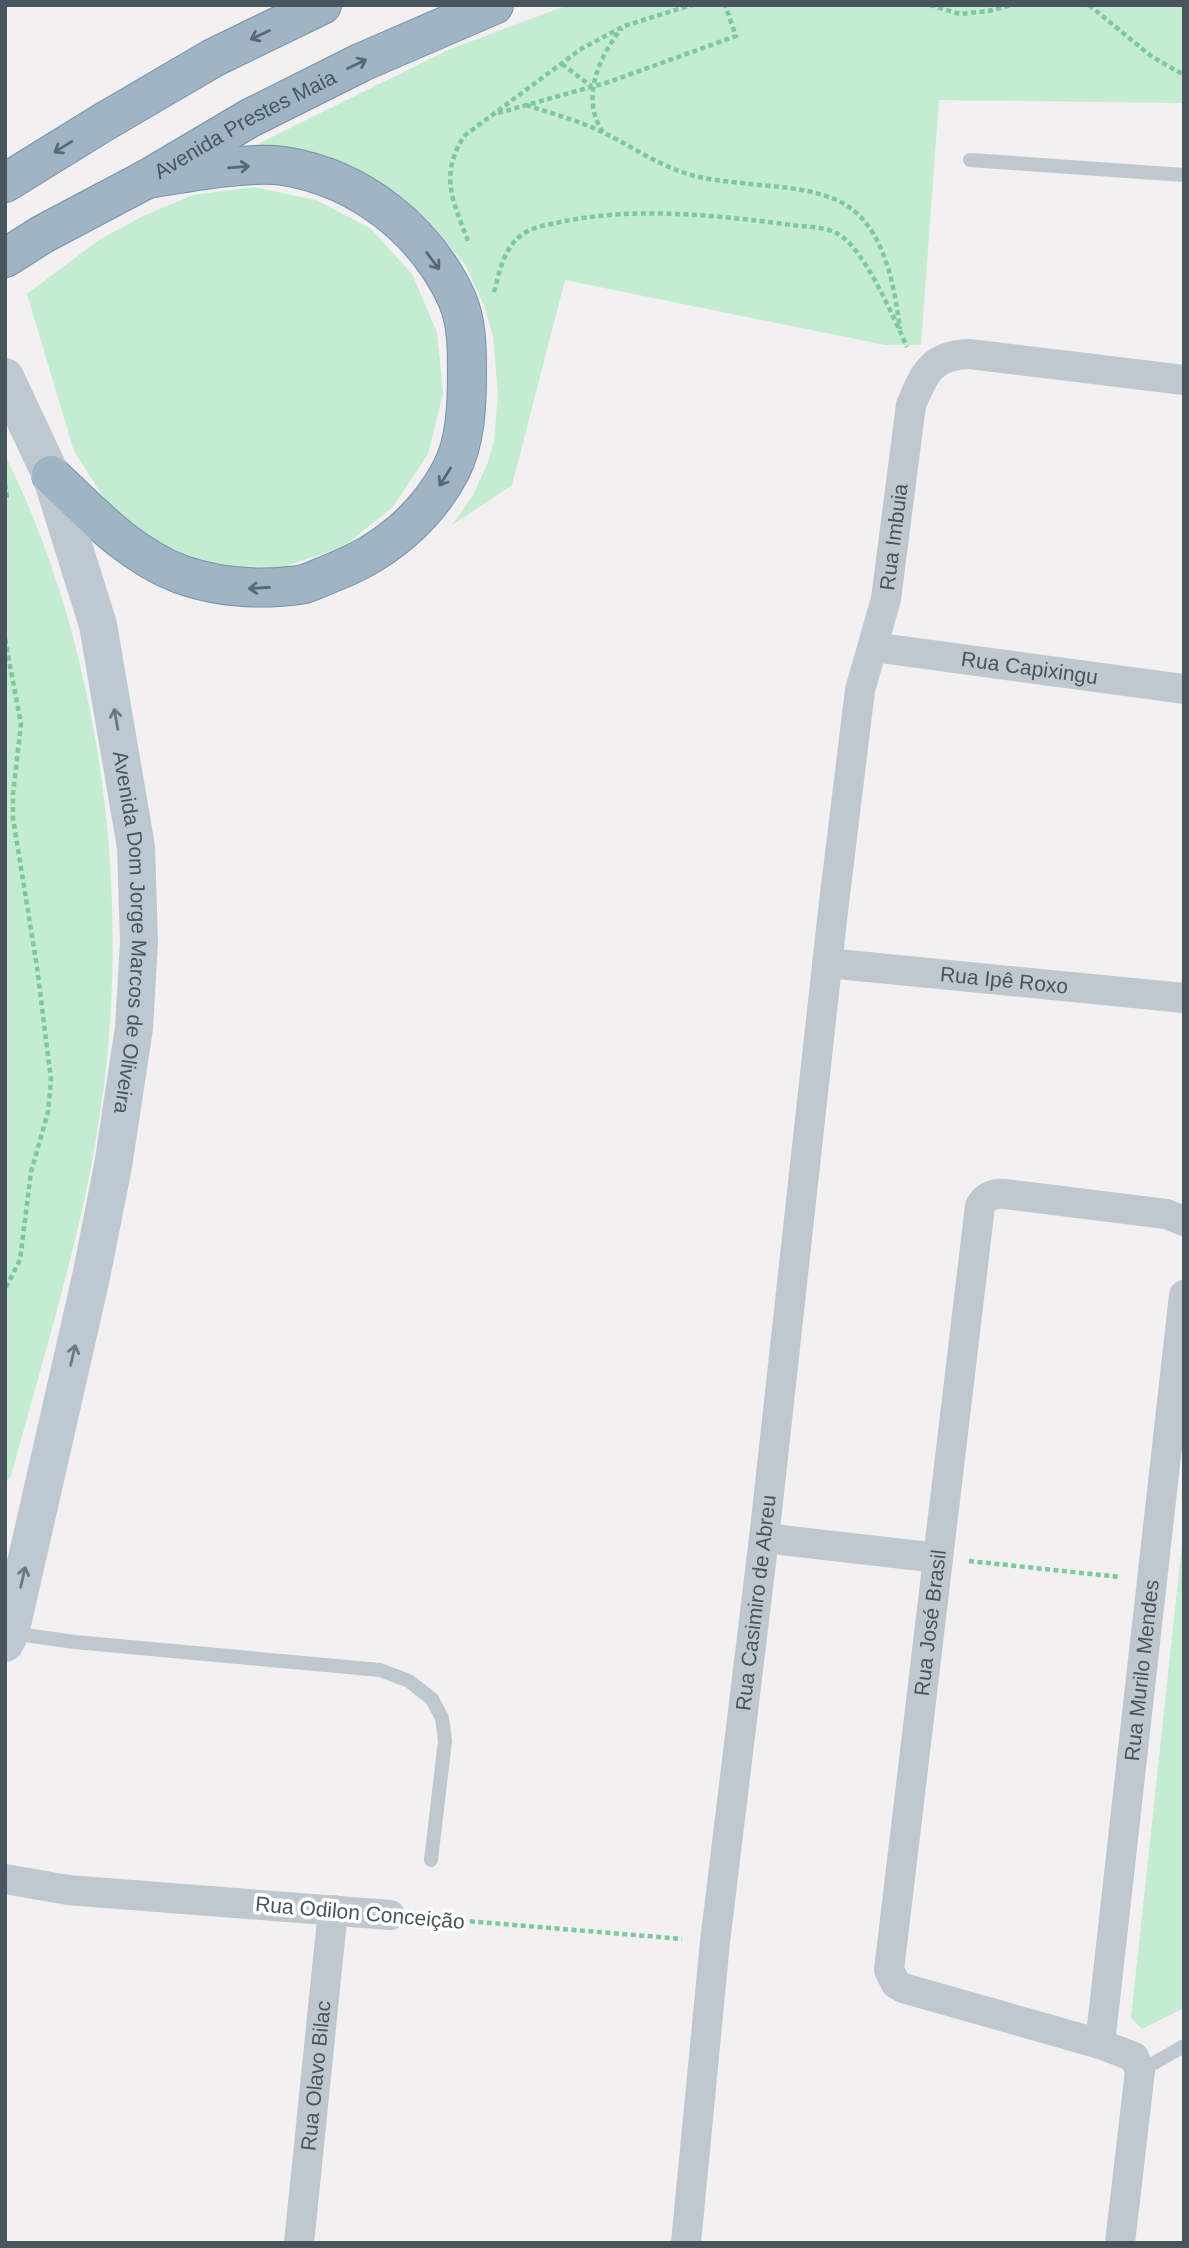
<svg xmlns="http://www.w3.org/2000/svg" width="1189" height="2248" viewBox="0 0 1189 2248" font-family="Arial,sans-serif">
  <rect width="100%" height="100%" fill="#f2f0f1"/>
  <!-- green -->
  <path fill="#c3ecd0" d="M568,5H1184V103L939,100L921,345H885L565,280L512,485L452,525L472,497L487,465L494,441L498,394L493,336L484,305L466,266L429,221L397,193L364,175L242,152L448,50Z
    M254,187L316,200L370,228L412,274L437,332L443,393L428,454L393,507L343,547L283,567L219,566L158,545L108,505L74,451L27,294L99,240L143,216L193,195Z
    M5,455C104,655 134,907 98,1127C79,1245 42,1361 11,1476L5,1483Z
    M1184,1526V2008L1142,2029L1131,2018Z"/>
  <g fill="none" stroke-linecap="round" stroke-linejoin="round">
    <!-- trunk casing -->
    <g stroke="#7791a7" stroke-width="40">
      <g id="trunk">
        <path d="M5,183L102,123L213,58L322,5"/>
        <path id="s8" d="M5,258L43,234L147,179L250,118L362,62L494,5"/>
        <path d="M51,475C90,512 128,554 180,574C213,586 244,589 278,587C287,586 296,586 304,584C314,581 324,576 334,572C383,553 426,518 451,470C466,441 467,404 467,372C467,348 467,322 457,299C425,229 359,178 284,166C246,161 186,173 147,179"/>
      </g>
    </g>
    <!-- path -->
    <path stroke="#7dc89e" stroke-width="4.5" stroke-dasharray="5 3.5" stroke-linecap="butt" d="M930,5L960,14L989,11L1011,5
      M1089,5L1151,56L1184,75
      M562,64L591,86
      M526,105C553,114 581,121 606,134C631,146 655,163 682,172C703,180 727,181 750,184C777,187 808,188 834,199C883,218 894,283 900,329
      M498,113L609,82L736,36L725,5
      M603,132C580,99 599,56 622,28
      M468,241C453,201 439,176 464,136L581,49L624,26L692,5
      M494,292C500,270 504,245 526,232C535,227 546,225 556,223C628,206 718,215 791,225C805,227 825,226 838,234C864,248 894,318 907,347
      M5,484L7,496L5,502
      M5,639L21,724L13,794V818L37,967L51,1080L48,1112L31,1172L20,1260L5,1289
      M969,1561L1120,1577
      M419,1917L682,1939"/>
    <!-- service -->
    <path stroke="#bfc8ce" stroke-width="14" d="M970,160L1184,175
      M11,1633L75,1642L380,1670L409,1681L432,1699L442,1718L445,1741L431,1860
      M1140,2071L1184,2046"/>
    <!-- minor -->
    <g stroke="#bfc8ce" stroke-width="30">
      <path id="s1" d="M873,647L1184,689"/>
      <path id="s2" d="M827,963L1184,998"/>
      <path d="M764,1538L938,1558"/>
      <path d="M5,1879L68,1890L390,1915"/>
      <path id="s3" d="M1100,2044L1184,1295"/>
      <path id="s4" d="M299,2243L333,1910"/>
      <path id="s5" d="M686,2243L715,1942L764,1538L833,911L860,690L886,599L911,405C924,374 931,355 969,354L1184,380"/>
      <path id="s6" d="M1120,2243L1140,2071L1134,2057L1100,2044L903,1988L896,1984L889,1970L980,1206C986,1196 993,1193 1005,1194L1166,1214L1184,1221"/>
    </g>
    <!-- secondary -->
    <path stroke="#bec8d0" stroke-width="38" id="s7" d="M5,377L51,475L98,625L136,847L139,942L134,1028L113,1166L91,1277L10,1633L5,1643"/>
    <!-- trunk -->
    <use href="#trunk" stroke="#9fb4c4" stroke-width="38"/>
  </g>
  <!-- one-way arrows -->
  <defs><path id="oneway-shaft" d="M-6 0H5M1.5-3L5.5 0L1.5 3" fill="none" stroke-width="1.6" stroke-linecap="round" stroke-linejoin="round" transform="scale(1.75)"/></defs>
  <g stroke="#5a6871">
    <use href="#oneway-shaft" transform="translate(260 35) rotate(154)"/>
    <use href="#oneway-shaft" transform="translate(357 64) rotate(-26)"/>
    <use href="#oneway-shaft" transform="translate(63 147) rotate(148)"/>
    <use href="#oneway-shaft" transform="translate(239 167) rotate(-5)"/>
    <use href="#oneway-shaft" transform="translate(433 261) rotate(53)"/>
    <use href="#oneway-shaft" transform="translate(445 477) rotate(122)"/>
    <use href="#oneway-shaft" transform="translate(259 588) rotate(176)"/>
  </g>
  <g stroke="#6c787f">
    <use href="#oneway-shaft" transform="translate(116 719) rotate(-100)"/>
    <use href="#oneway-shaft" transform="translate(73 1355) rotate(-77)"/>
    <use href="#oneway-shaft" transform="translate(23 1577) rotate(-77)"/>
  </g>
  <g text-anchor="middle" stroke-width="7" stroke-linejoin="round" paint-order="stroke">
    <!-- street labels -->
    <g font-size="21" fill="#49555c" stroke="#fff">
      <text dy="7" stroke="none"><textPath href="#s8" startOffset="275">Avenida Prestes Maia</textPath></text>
      <text dy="7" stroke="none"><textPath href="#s5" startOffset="1720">Rua Imbuia</textPath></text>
      <text dy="7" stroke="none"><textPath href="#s1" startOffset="158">Rua Capixingu</textPath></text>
      <text dy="7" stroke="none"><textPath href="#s7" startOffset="576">Avenida Dom Jorge Marcos de Oliveira</textPath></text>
      <text dy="7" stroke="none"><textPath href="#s2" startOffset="178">Rua Ipê Roxo</textPath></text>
      <text dy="7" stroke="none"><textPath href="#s5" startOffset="644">Rua Casimiro de Abreu</textPath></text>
      <text dy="7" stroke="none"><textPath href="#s6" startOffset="803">Rua José Brasil</textPath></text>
      <text dy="7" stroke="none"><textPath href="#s3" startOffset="376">Rua Murilo Mendes</textPath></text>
      <text transform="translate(360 1913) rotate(5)" y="7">Rua Odilon Conceição</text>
      <text dy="7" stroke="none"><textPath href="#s4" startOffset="168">Rua Olavo Bilac</textPath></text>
    </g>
  </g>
  <!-- border -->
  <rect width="1189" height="2248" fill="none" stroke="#49555c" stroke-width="14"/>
</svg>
